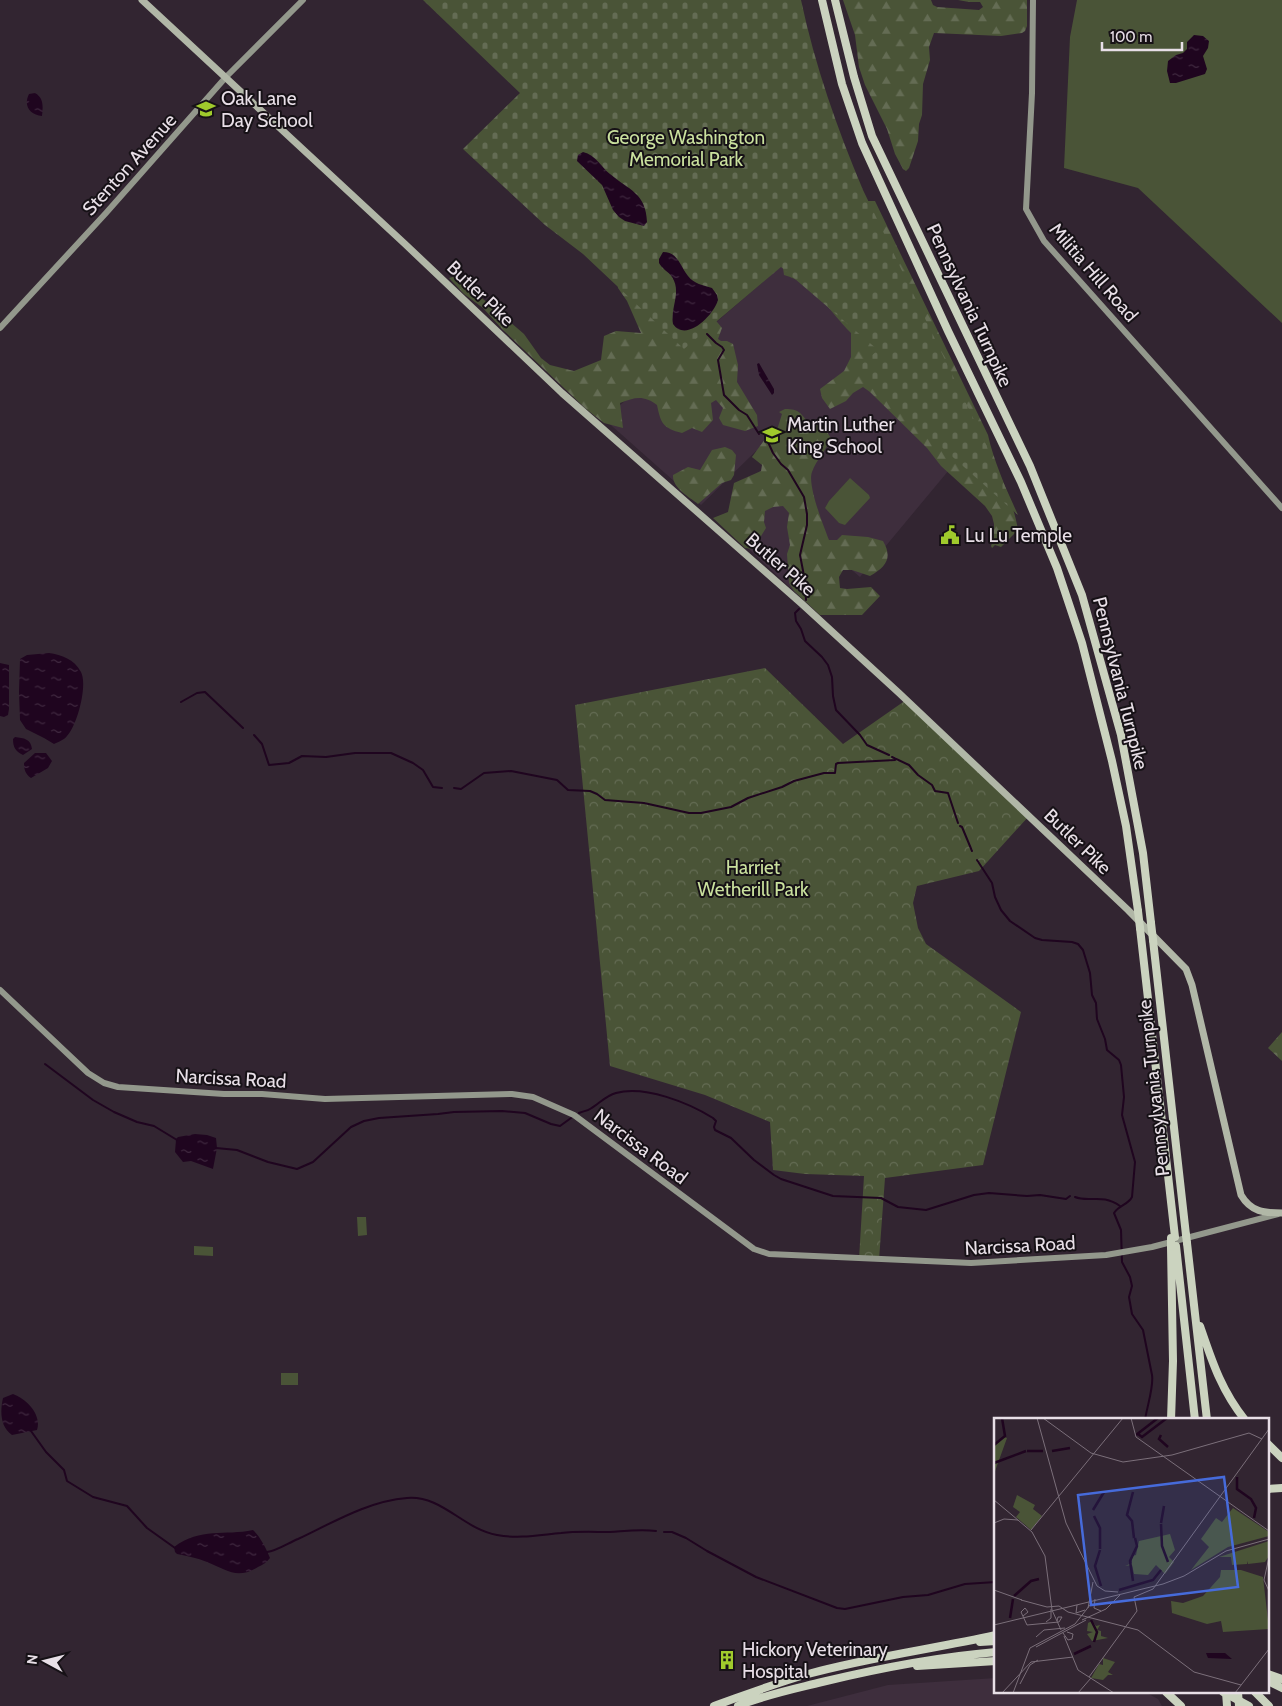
<svg xmlns="http://www.w3.org/2000/svg" width="1282" height="1706" viewBox="0 0 1282 1706" font-family="Cabin,sans-serif">
  <defs>
    <pattern id="forest-firs" width="22" height="20" patternUnits="userSpaceOnUse" patternTransform="scale(1.25)"><rect width="22" height="20" fill="#4a5437"/><path d="M5 1l3.5 6h-7zM16 11l3.5 6h-7z" fill="#646c54"/></pattern>
    <pattern id="cemetery-stones" width="16" height="16" patternUnits="userSpaceOnUse" patternTransform="scale(1.25)"><rect width="16" height="16" fill="#4a5437"/><path d="M2 7V4a2 2 0 0 1 4 0v3zM10 15v-3a2 2 0 0 1 4 0v3z" fill="#646c54"/></pattern>
    <pattern id="park-crowns" width="20" height="18" patternUnits="userSpaceOnUse" patternTransform="scale(1.25)"><rect width="20" height="18" fill="#4a5437"/><path d="M2 6a3 3 0 1 1 6 0M12 15a3 3 0 1 1 6 0" fill="none" stroke="#646c54"/></pattern>
    <pattern id="water-ripples" width="26" height="14" patternUnits="userSpaceOnUse" patternTransform="scale(1.25)"><rect width="26" height="14" fill="#1f051f"/><path d="M2 4q2-2 4 0t4 0M15 11q2-2 4 0t4 0" fill="none" stroke="#402940"/></pattern>
  </defs>
  <rect width="100%" height="100%" fill="#322531"/>
  <!-- built -->
  <path fill="#3e2e3d" d="M793,256L954,464L860,577L833,554L800,597L720,522L772,463L756,451L701,505L604,419Z
    M996,1678V1692H1145L1158,1699L1162,1706H807L888,1685Z"/>
  <!-- green -->
  <path fill="#4a5437" d="M1077,0H1282V323L1138,188L1064,168L1070,37Z
    M850,478L869,495L870,498L845,525L839,523L825,508L829,501Z
    M357,1217H366L367,1235L358,1236Z
    M194,1246L213,1247V1256L194,1255Z
    M281,1373H298V1385H281Z"/>
  <!-- forest -->
  <path fill="url(#forest-firs)" d="M843,0H931L933,5L937,7L979,10L983,7L980,2H969L958,0H1027V26L1025,31L1022,33L1001,36L934,33L929,47L930,60L923,84L922,115L919,124L918,141L909,168L906,171L903,169L895,154L887,129L865,85L859,67L855,35Z
    M866,201H875L988,435C995,468 1013,498 1018,530L1001,547L995,545L992,548L991,546L994,537V524L992,516L985,506L941,466L927,448L870,392L863,387L853,393L846,401L830,409L822,398L820,389L844,371L851,357V333C830,312 814,283 784,275L783,268Z
    M615,261L713,317L722,328L718,339L721,341H727L733,344L738,365L737,382L757,415L758,426L745,431L723,425L719,418L723,408L716,400L711,403L713,420L702,432L692,428L682,433C663,428 661,424 657,405C644,395 635,397 620,403L623,428L604,423L586,409L502,329L483,308L464,294L449,278L456,276L524,334L541,358L550,365L574,371L601,360L604,336L616,331L641,333L627,301L618,288Z
    M785,409C799,409 801,413 809,424L814,423L825,429L831,438C826,451 816,460 812,472C807,485 824,527 829,540H837L842,535L868,537L883,541C893,558 886,567 870,576L852,570H843L839,577L840,588L847,589L871,587L880,596L862,615H820L794,591L789,583L787,554L790,545L787,527L789,513L783,506L773,507L765,511L764,522L766,528L753,549L745,548L713,518L728,512L734,483L761,471L762,465L752,457L771,431L777,430L782,414L779,412Z
    M725,447L732,450L736,455L734,475L731,480L722,483L698,504C689,497 672,488 673,475L688,467L700,470L712,450Z"/>
  <!-- cemetery -->
  <path fill="url(#cemetery-stones)" d="M423,0H801C815,66 837,128 863,190L991,455L1018,515L855,370L878,350L781,267L684,349L583,254L545,225L463,149L520,93Z
    M1282,1032V1061L1268,1048Z"/>
  <!-- park -->
  <path fill="url(#park-crowns)" d="M765,668L843,744L906,700L1029,816L979,871L917,886L913,903L918,928L926,944L1021,1012L983,1165L885,1178L879,1260L859,1259L864,1176L805,1174L773,1170L770,1122L705,1095L610,1066L575,705Z"/>
  <!-- water -->
  <path fill="url(#water-ripples)" d="M1194,35L1203,36L1209,41L1208,48L1203,56L1207,69L1205,74L1176,83H1170L1167,71L1168,61L1176,55L1183,53L1187,49V42Z
    M35,93C44,98 43,107 42,116C30,115 23,106 29,94Z
    M583,152C596,155 601,167 610,174C629,190 646,193 647,222L644,226L625,221L619,217L613,210L602,185L577,161L578,155Z
    M663,252C678,252 680,266 688,276C694,284 703,285 712,288L717,295L718,300C714,315 686,343 673,324C670,308 682,292 672,277C669,272 662,269 659,263V259Z
    M759,363L774,389V393L772,395L759,375L757,364Z
    M49,653C62,655 74,659 81,672C88,685 77,726 67,736C64,740 58,742 54,744L44,738L26,729L20,720L19,692L20,659L27,655Z
    M0,663L9,665V709L8,715L4,717L0,716Z
    M15,737C24,738 31,739 32,749L23,755C15,751 13,747 13,739Z
    M35,753H46L52,761L48,768L31,778C25,774 24,769 24,763Z
    M195,1134L207,1135L216,1138L217,1148L213,1169L191,1161L183,1162L175,1152L176,1139L178,1137Z
    M13,1394C27,1399 42,1415 37,1430L12,1435C0,1427 0,1411 3,1398Z
    M253,1530C260,1536 267,1550 270,1558C267,1562 263,1565 258,1567C237,1580 227,1570 207,1562C197,1558 187,1556 177,1554L175,1552L174,1547C201,1527 224,1536 253,1530Z"/>
  <g fill="none" stroke-linecap="round" stroke-linejoin="round">
    <!-- stream -->
    <path stroke="#1f051f" stroke-width="2" d="M707,334L716,343L722,347L724,350L718,360L724,395L739,410L747,415L759,434
      M768,442L773,453L781,464L788,470L804,497L807,514V525L800,555L805,581L806,600
      M799,609L795,613L796,621L801,629L805,641L822,657L828,665L832,677L833,696L836,710L860,735L867,745L889,755
      M181,702L197,693L205,692L243,728
      M254,735L262,744L269,765L289,763L302,756L326,757L355,753H391L413,763L423,770L433,787L442,788
      M892,757L909,765L918,775L932,785L935,791L948,793L958,823
      M454,788L461,789L484,773L511,771L557,780L568,790L590,791L597,794L605,800L644,803L689,813H701L731,807L748,798L782,787L794,781L824,773H835L836,764L838,763L895,760
      M960,826L962,827L972,851
      M977,860L992,883L995,897L1001,910L1010,921L1035,938L1042,940L1072,942L1078,944L1083,950L1090,973L1092,995L1096,1003L1097,1019L1105,1039L1107,1050L1119,1060L1121,1065L1124,1097L1122,1115L1135,1162L1132,1197C1128,1205 1119,1205 1114,1213L1121,1230L1122,1262L1130,1277L1132,1286L1129,1297L1132,1314L1143,1330L1152,1375C1154,1387 1147,1406 1145,1420
      M45,1064L93,1100L114,1112L137,1122L154,1126L177,1140
      M579,1113C583,1111 587,1111 590,1109C599,1104 605,1096 616,1093C645,1085 689,1103 713,1118L716,1121L714,1127L715,1130L731,1138L754,1160L774,1175L781,1179L833,1196L881,1198L898,1207L926,1210L974,1195L989,1193L1027,1196L1040,1195L1066,1199L1070,1196
      M216,1148L237,1150L268,1162L297,1169L313,1162L351,1127L364,1121L379,1118L438,1114L454,1112L502,1111L525,1113L551,1124L560,1126L571,1118
      M1075,1197C1089,1203 1102,1193 1120,1206
      M31,1431L46,1452L64,1470L67,1481L93,1497L127,1506L147,1528L175,1548
      M664,1532H672L686,1538L707,1551L756,1577L837,1608L845,1609L903,1597L928,1595L965,1584L996,1582
      M267,1552C277,1551 288,1543 298,1539C332,1523 368,1501 407,1498C442,1495 463,1529 497,1535C519,1539 539,1535 561,1533C577,1531 594,1532 610,1532C626,1531 640,1529 656,1531"/>
    <!-- secondary -->
    <path stroke="#93988c" stroke-width="6" d="M1033,0L1032,93L1026,209L1044,241L1282,508
      M0,328L106,213L226,77L303,0
      M0,990L88,1073L104,1083L118,1087L224,1094H262L325,1099L512,1094L533,1097L574,1115L754,1249L769,1254L971,1263L1106,1255L1152,1247L1278,1214"/>
    <!-- primary -->
    <path stroke="#b1b7a7" stroke-width="7" d="M142,0L405,244L562,393L802,604L899,693L1128,910L1186,969L1192,985L1241,1195C1251,1212 1264,1213 1282,1213"/>
    <!-- highway -->
    <path stroke="#cbd3bf" stroke-width="8" d="M822,0L842,84L862,143L948,331L1021,482L1057,568L1082,643L1112,761L1126,826L1138,911
      M835,0L854,77L872,136L1030,466L1082,595L1121,735L1143,853L1151,923
      M1140,928L1175,1237
      M1153,940L1186,1235
      M1187,1243L1207,1420
      M1176,1246L1195,1420
      M1200,1326C1212,1361 1221,1390 1245,1420
      M1171,1420L1173,1361L1171,1247
      M1268,1444L1282,1458
      M1268,1489L1282,1488
      M980,1642L996,1641
      M917,1666L996,1661
      M1268,1674L1282,1679
      M1268,1681L1282,1688
      M1166,1692L1181,1706
      M1226,1692L1227,1706
      M1238,1692L1239,1706
      M1255,1692L1269,1706
      M714,1706C745,1695 776,1683 808,1674C870,1657 933,1649 996,1635
      M738,1706C764,1695 794,1689 822,1682C880,1668 937,1657 996,1652"/>
    <!-- highway-bridge -->
    <path stroke="#cbd3bf" stroke-width="8" d="M1138,911L1140,928
      M1151,923L1153,940
      M1186,1235L1187,1243
      M1171,1238V1247
      M1223,1692L1249,1706"/>
  </g>
  <!-- icons -->
  <defs>
    <g id="school-bare" transform="scale(1.5)"><path d="M0-5L7-2L0 1L-7-2ZM-4 1L0 2.5L4 1V4Q0 6-4 4Z" fill="#a0ca2c" stroke="#161116" stroke-width="2.5" paint-order="stroke"/></g>
    <g id="civic-bare" transform="scale(1.5)"><path d="M-.6-6.5H3V-4.5H.6V-3L4-1V1h2V6H-6V1h2V-1L-.6-3ZM-1.2 2.5V6h2.4V2.5Z" fill="#a0ca2c" stroke="#161116" stroke-width="2.5" paint-order="stroke"/></g>
    <g id="building-bare" transform="scale(1.5)"><path d="M-4-6H4V6H1V3H-1V6H-4ZM-2.5-4.3h1.7v1.8h-1.7ZM.8-4.3h1.7v1.8H.8ZM-2.5-1h1.7V.8h-1.7ZM.8-1h1.7V.8H.8Z" fill="#a0ca2c" stroke="#161116" stroke-width="2.5" paint-order="stroke"/></g>
  </defs>
  <g fill-rule="evenodd">
    <use href="#school-bare" x="206" y="109"/>
    <use href="#school-bare" x="772" y="435"/>
    <use href="#civic-bare" x="950" y="535"/>
    <use href="#building-bare" x="727" y="1660"/>
  </g>
  <g text-anchor="middle" stroke-width="4" stroke-linejoin="round" paint-order="stroke">
    <!-- poi labels -->
    <g font-size="19" fill="#e8dfe7" stroke="#161116" text-anchor="start">
      <text x="221" y="105">Oak Lane<tspan x="221" dy="22">Day School</tspan></text>
      <text x="787" y="431">Martin Luther<tspan x="787" dy="22">King School</tspan></text>
      <text x="965" y="542">Lu Lu Temple</text>
      <text x="742" y="1656">Hickory Veterinary<tspan x="742" dy="22">Hospital</tspan></text>
    </g>
    <!-- park labels -->
    <g font-size="19" fill="#cae19e" stroke="#161116">
      <text x="686" y="144">George Washington<tspan x="686" dy="22">Memorial Park</tspan></text>
      <text x="753" y="874">Harriet<tspan x="753" dy="22">Wetherill Park</tspan></text>
    </g>
    <!-- street labels -->
    <g font-size="19" fill="#e8dfe7" stroke="#161116">
      <text transform="translate(129 164) rotate(-48)" y="7">Stenton Avenue</text>
      <text transform="translate(1094 272) rotate(49)" y="7">Militia Hill Road</text>
      <text transform="translate(481 293) rotate(44)" y="7">Butler Pike</text>
      <text transform="translate(970 305) rotate(65)" y="7">Pennsylvania Turnpike</text>
      <text transform="translate(781 564) rotate(41)" y="7">Butler Pike</text>
      <text transform="translate(1121 683) rotate(76)" y="7">Pennsylvania Turnpike</text>
      <text transform="translate(1078 841) rotate(44)" y="7">Butler Pike</text>
      <text transform="translate(231 1078) rotate(3)" y="7">Narcissa Road</text>
      <text transform="translate(1153 1088) rotate(-96)" y="7">Pennsylvania Turnpike</text>
      <text transform="translate(641 1146) rotate(37)" y="7">Narcissa Road</text>
      <text transform="translate(1020 1245) rotate(-3)" y="7">Narcissa Road</text>
    </g>
  </g>
  <!-- overview -->
  <g transform="translate(994 1418)">
    <rect width="275" height="275" fill="#322531"/>
    <path d="M227,152H247L269,159L275,211L229,214L227,203L213,206L178,195L177,183L189,185L209,178L226,159Z" fill="#4a5437"/>
    <path d="M275,123V138L271,144L254,146L253,143V146L238,147L237,139H225ZM98,203L102,208L106,207L103,212L107,213V218L114,220L98,223L93,216L99,214L93,213L94,205Z" fill="#4a5437"/>
    <path d="M239,90L275,114V118L234,129L197,152L215,129L207,121L222,100L228,104Z" fill="#4a5437"/>
    <path d="M10,19L13,20L0,56V27ZM23,77L41,87L39,91L48,98L37,112L22,99L26,94L19,89ZM176,116L181,132L175,139L180,144L171,156L162,147L154,157L140,156L138,147L131,148L138,145V138L142,137L145,123ZM109,240L121,244L114,254L119,257H114L109,262L97,260L105,246L109,247Z" fill="#4a5437"/>
    <path d="M212,235H231L238,241L214,240Z" fill="#1f051f"/>
    <path fill="none" stroke="#1f051f" stroke-width="2.5" d="M144,16L148,19L173,0M142,17L164,0M167,17L165,21L174,29M0,27L11,18L8,0M33,33H49M58,33L76,30M0,45L32,33M243,59V71L257,81L262,90L260,100M139,74L133,97L138,103L140,120M99,92L110,74M100,98L106,110V131M167,105L170,88M167,106L168,128L174,144M106,132L101,148L107,168M139,163L136,143L143,128L141,120M125,172L159,162L167,152M20,178L37,163L45,161M16,200L19,181M97,202L103,214L100,224M80,236L97,228"/>
    <path fill="none" stroke="#7b6f7a" stroke-width="1" d="M43,0L72,105L103,168L111,173L124,174M49,0L97,35L129,44L178,37L255,15L268,21M137,0L142,19L275,113M0,82L18,97M18,97L38,114L51,138L58,192L67,212M0,105L10,101L24,102M37,112L129,0M275,139L270,162L275,173M0,172L28,182M101,181L100,190L107,193M27,182L53,189L65,188L74,194L144,212L200,254L247,267M83,187L82,195L91,192M94,190L99,164M29,198L34,194L31,190L27,194L33,207L65,204L68,199H64L63,203M88,202L112,191L126,177M52,204L57,200V191M0,207L169,166L190,158L232,133L275,121M69,215L74,222L78,221L79,216L73,214M70,218L84,252L120,275M42,219L50,212L71,210M42,229L92,202M95,259L143,193L140,179L159,171L275,11M26,266L36,247L44,242M8,275L37,244L79,239M19,275L36,230L81,206L96,187M84,275L97,260M241,275L275,231"/>
    <path fill="#466bdb" fill-opacity="0.15" stroke="#466bdb" stroke-width="2.5" d="M230,59L244,169L97,187L84,77Z"/>
    <rect width="275" height="275" fill="none" stroke="#e8dfe7" stroke-width="2.5"/>
  </g>
  <!-- north arrow -->
  <g transform="translate(45 1661) rotate(277)" stroke="#161116" stroke-width="4" paint-order="stroke">
  <path d="M0-4L9 19L0 12L-9 19Z" fill="#e8dfe7"/>
  <text y="-8" font-size="14" font-weight="bold" text-anchor="middle" fill="#e8dfe7">N</text>
  </g>
  <!-- scale -->
  <path d="M1102 42v8h80v-8" fill="none" stroke="#e8dfe7" stroke-width="2.5"/>
  <text x="1110" y="42" font-size="15" fill="#e8dfe7" stroke="#161116" stroke-width="4" paint-order="stroke">100 m</text>
</svg>
